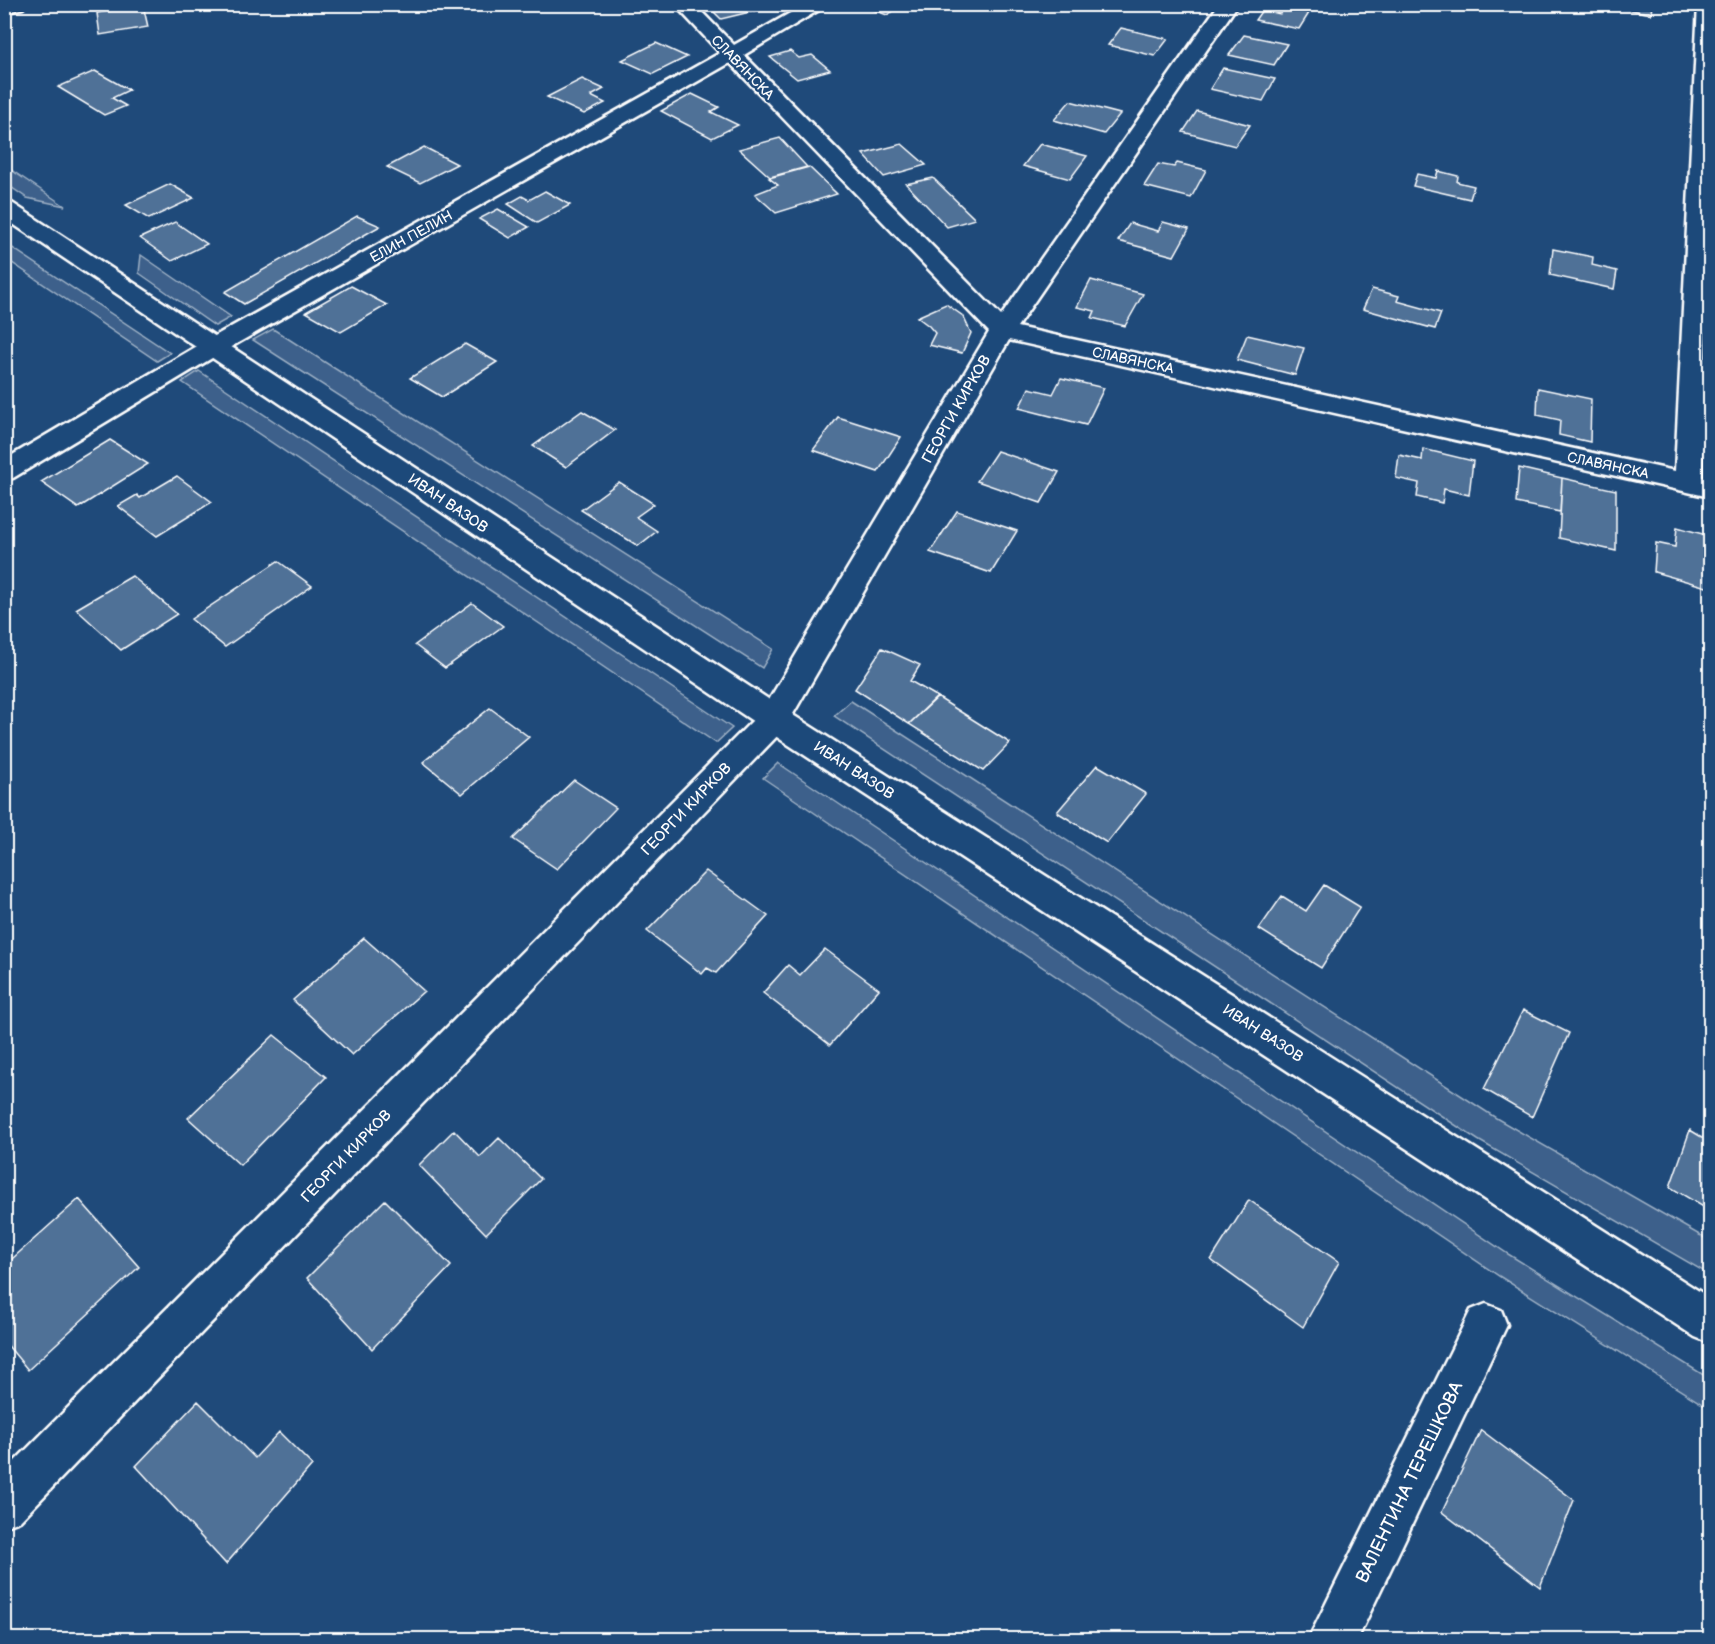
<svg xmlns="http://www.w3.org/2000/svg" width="1715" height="1644" viewBox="0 0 1715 1644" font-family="'Balsamiq Sans',sans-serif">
  <rect width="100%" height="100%" fill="#1f4a7a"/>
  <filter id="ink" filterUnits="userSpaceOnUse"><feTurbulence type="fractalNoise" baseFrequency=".0167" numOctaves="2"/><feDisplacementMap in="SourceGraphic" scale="12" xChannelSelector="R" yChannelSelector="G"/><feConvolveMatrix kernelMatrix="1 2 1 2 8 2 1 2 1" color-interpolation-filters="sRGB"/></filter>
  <g filter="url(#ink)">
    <!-- green -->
    <path fill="#3c618b" stroke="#9eb0c5" stroke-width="1.5" d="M4,166H5L65,206L27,198L5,183Z
      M4,243H5L170,353L157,361L5,258Z
      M141,255L231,317L215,326L139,273Z
      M273,329L773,649L762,668L253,340Z
      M199,371L732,728L716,743L182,382Z
      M851,701L1496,1118L1710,1241V1275L1478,1140L834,716Z
      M778,763L1508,1254L1710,1379V1409L1499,1276L763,778Z"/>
    <!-- building -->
    <path fill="#507197" stroke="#fff" stroke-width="1.5" d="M189,4H221L190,10Z
      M706,4H752L758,10L721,19Z
      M857,4H905L887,15Z
      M1603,4H1652L1651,14Z
      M143,5L148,27L100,35L97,13Z
      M1284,8L1309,13L1299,29L1255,20L1262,10L1280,14Z
      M1121,28L1168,39L1155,56L1108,45Z
      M1244,35L1287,44L1274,65L1229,55Z
      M656,43L687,57L653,74L622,60Z
      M790,51L799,58L812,55L830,70L797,79L770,57Z
      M1223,68L1275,79L1263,101L1210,89Z
      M95,71L129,90L112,98L126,106L104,115L58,87Z
      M582,79L604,89L591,96L605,103L584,114L547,97Z
      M692,94L719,107L711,112L738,125L712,138L661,111Z
      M1070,101L1120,114L1104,134L1054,120Z
      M1197,111L1250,125L1235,146L1183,132Z
      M780,138L807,167L770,177L739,149Z
      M902,144L926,165L884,177L863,154Z
      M1040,144L1087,156L1070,179L1023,166Z
      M424,147L457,164L420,183L387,167Z
      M1177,163L1206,170L1191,198L1144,186L1158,164L1174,167Z
      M809,167L837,194L776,213L755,194L778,185L769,178Z
      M1438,171L1458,176L1457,182L1474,186L1470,199L1413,186L1417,174L1436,178Z
      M933,178L975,219L947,227L906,184Z
      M170,184L194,198L149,219L126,205Z
      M545,191L570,205L537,223L508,204L522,196L529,200Z
      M498,209L529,227L510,238L479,219Z
      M357,216L380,226L244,304L225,292Z
      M175,222L207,244L172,261L140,238Z
      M1163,222L1189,229L1174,256L1118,241L1130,223L1158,231Z
      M1553,249L1593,257L1592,265L1617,271L1614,289L1550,275Z
      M1091,280L1143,294L1125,326L1092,318L1095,311L1077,307Z
      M351,286L387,305L341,332L306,312Z
      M1372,289L1399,296L1397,301L1441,313L1435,329L1363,309Z
      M946,304L963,316L971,333L962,353L929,345L935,333L929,326L917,317Z
      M1702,309L1710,311V337L1702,335Z
      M1247,335L1304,348L1295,375L1237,360Z
      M465,344L497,362L442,397L410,378Z
      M1061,378L1104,388L1086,425L1019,408L1029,388L1053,394Z
      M1538,388L1591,399L1590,442L1559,435L1560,420L1537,415Z
      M582,411L615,430L566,467L533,446Z
      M838,417L901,437L878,472L813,450Z
      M110,440L148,464L78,508L41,482Z
      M1423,449L1473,461L1469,495L1444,489L1442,503L1417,497L1419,483L1396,478L1399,455L1422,460Z
      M997,451L1059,472L1041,503L977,481Z
      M1519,468L1562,478L1560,512L1516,503Z
      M177,476L212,502L157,536L118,506L137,495L140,498Z
      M1562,478L1616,490V551L1559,538Z
      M619,482L654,504L636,517L657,531L638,546L581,510Z
      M957,511L1017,531L991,573L930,552Z
      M1677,527L1710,536V588L1654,572L1656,543L1675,547Z
      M278,561L312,586L225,647L191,619Z
      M132,576L177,614L121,650L76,609Z
      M472,603L503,626L445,668L415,645Z
      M882,648L920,665L910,681L938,697L909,724L855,689Z
      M937,697L1010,743L983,771L909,724Z
      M490,708L529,737L462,794L423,762Z
      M1097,765L1146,794L1107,843L1057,812Z
      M574,780L616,808L557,869L513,839Z
      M706,871L768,916L716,973L707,968L702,974L647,931Z
      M1324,885L1360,907L1321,968L1259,929L1282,896L1306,911Z
      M364,938L424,991L352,1055L293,1000Z
      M825,949L879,989L830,1045L763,993L788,965L800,975Z
      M1523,1010L1569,1033L1532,1117L1484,1089Z
      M274,1035L326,1077L240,1165L188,1118Z
      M454,1130L480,1157L499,1138L541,1179L486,1234L419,1165Z
      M1690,1130L1710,1142V1211L1670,1187Z
      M79,1199L139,1267L28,1370L4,1341V1266Z
      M385,1200L451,1266L372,1349L307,1278Z
      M1249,1200L1339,1262L1303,1327L1211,1260Z
      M198,1401L255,1458L279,1432L312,1465L226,1564L136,1466Z
      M1481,1430L1574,1500L1540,1587L1442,1512Z"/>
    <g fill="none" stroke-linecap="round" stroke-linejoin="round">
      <!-- minor casing -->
      <g stroke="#fff" stroke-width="5">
        <path id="minor" d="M4,4H26L23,8L4,13Z
          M674,4H694L734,45L806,4H829L744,55L1001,316L1219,4H1238L1017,327L1675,471L1698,4H1710V188L1702,477L1710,479V497L1009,340L785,728L20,1521L4,1527V1472L763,710L989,332L730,63L222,352L13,478L4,481V460L204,342L720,53Z
          M1486,1304L1501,1310L1507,1325L1357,1640H1308L1471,1310Z"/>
      </g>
      <!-- tertiary casing -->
      <g stroke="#fff" stroke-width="5">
        <path id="tertiary" d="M4,202L12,203L785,710L1710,1298V1343L1695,1337L763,728L4,218Z"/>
      </g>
      <!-- minor -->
      <use href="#minor" fill="#1f4a7a" fill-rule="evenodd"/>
      <!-- tertiary -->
      <use href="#tertiary" fill="#1f4a7a" fill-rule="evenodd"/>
    </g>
  </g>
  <g text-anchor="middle" stroke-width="4.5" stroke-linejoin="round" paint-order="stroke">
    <!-- far-street labels -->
    <g font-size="14" fill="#fff" stroke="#1f4a7a">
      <text transform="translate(743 67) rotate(46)" y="5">СЛАВЯНСКА</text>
      <text transform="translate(411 236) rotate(-29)" y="5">ЕЛИН ПЕЛИН</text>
      <text transform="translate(1133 360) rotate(12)" y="5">СЛАВЯНСКА</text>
      <text transform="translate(1608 465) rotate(12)" y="5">СЛАВЯНСКА</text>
    </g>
    <!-- street labels -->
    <g font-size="15" fill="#fff" stroke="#1f4a7a">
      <text transform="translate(956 409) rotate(-60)" y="5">ГЕОРГИ КИРКОВ</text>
      <text transform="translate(448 503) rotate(34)" y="5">ИВАН ВАЗОВ</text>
      <text transform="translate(854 770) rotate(33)" y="5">ИВАН ВАЗОВ</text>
      <text transform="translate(686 809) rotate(-46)" y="5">ГЕОРГИ КИРКОВ</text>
      <text transform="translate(1263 1033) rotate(33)" y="5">ИВАН ВАЗОВ</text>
      <text transform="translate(346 1156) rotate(-46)" y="5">ГЕОРГИ КИРКОВ</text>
    </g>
    <!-- near-street labels -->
    <g font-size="18" fill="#fff" stroke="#1f4a7a">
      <text transform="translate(1409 1482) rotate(-64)" y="6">ВАЛЕНТИНА ТЕРЕШКОВА</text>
    </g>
  </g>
  <!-- margin -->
  <rect width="1715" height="1644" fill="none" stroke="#1f4a7a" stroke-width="24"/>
  <rect x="12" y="12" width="1691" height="1620" fill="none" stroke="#fff" stroke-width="2" filter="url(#ink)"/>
</svg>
